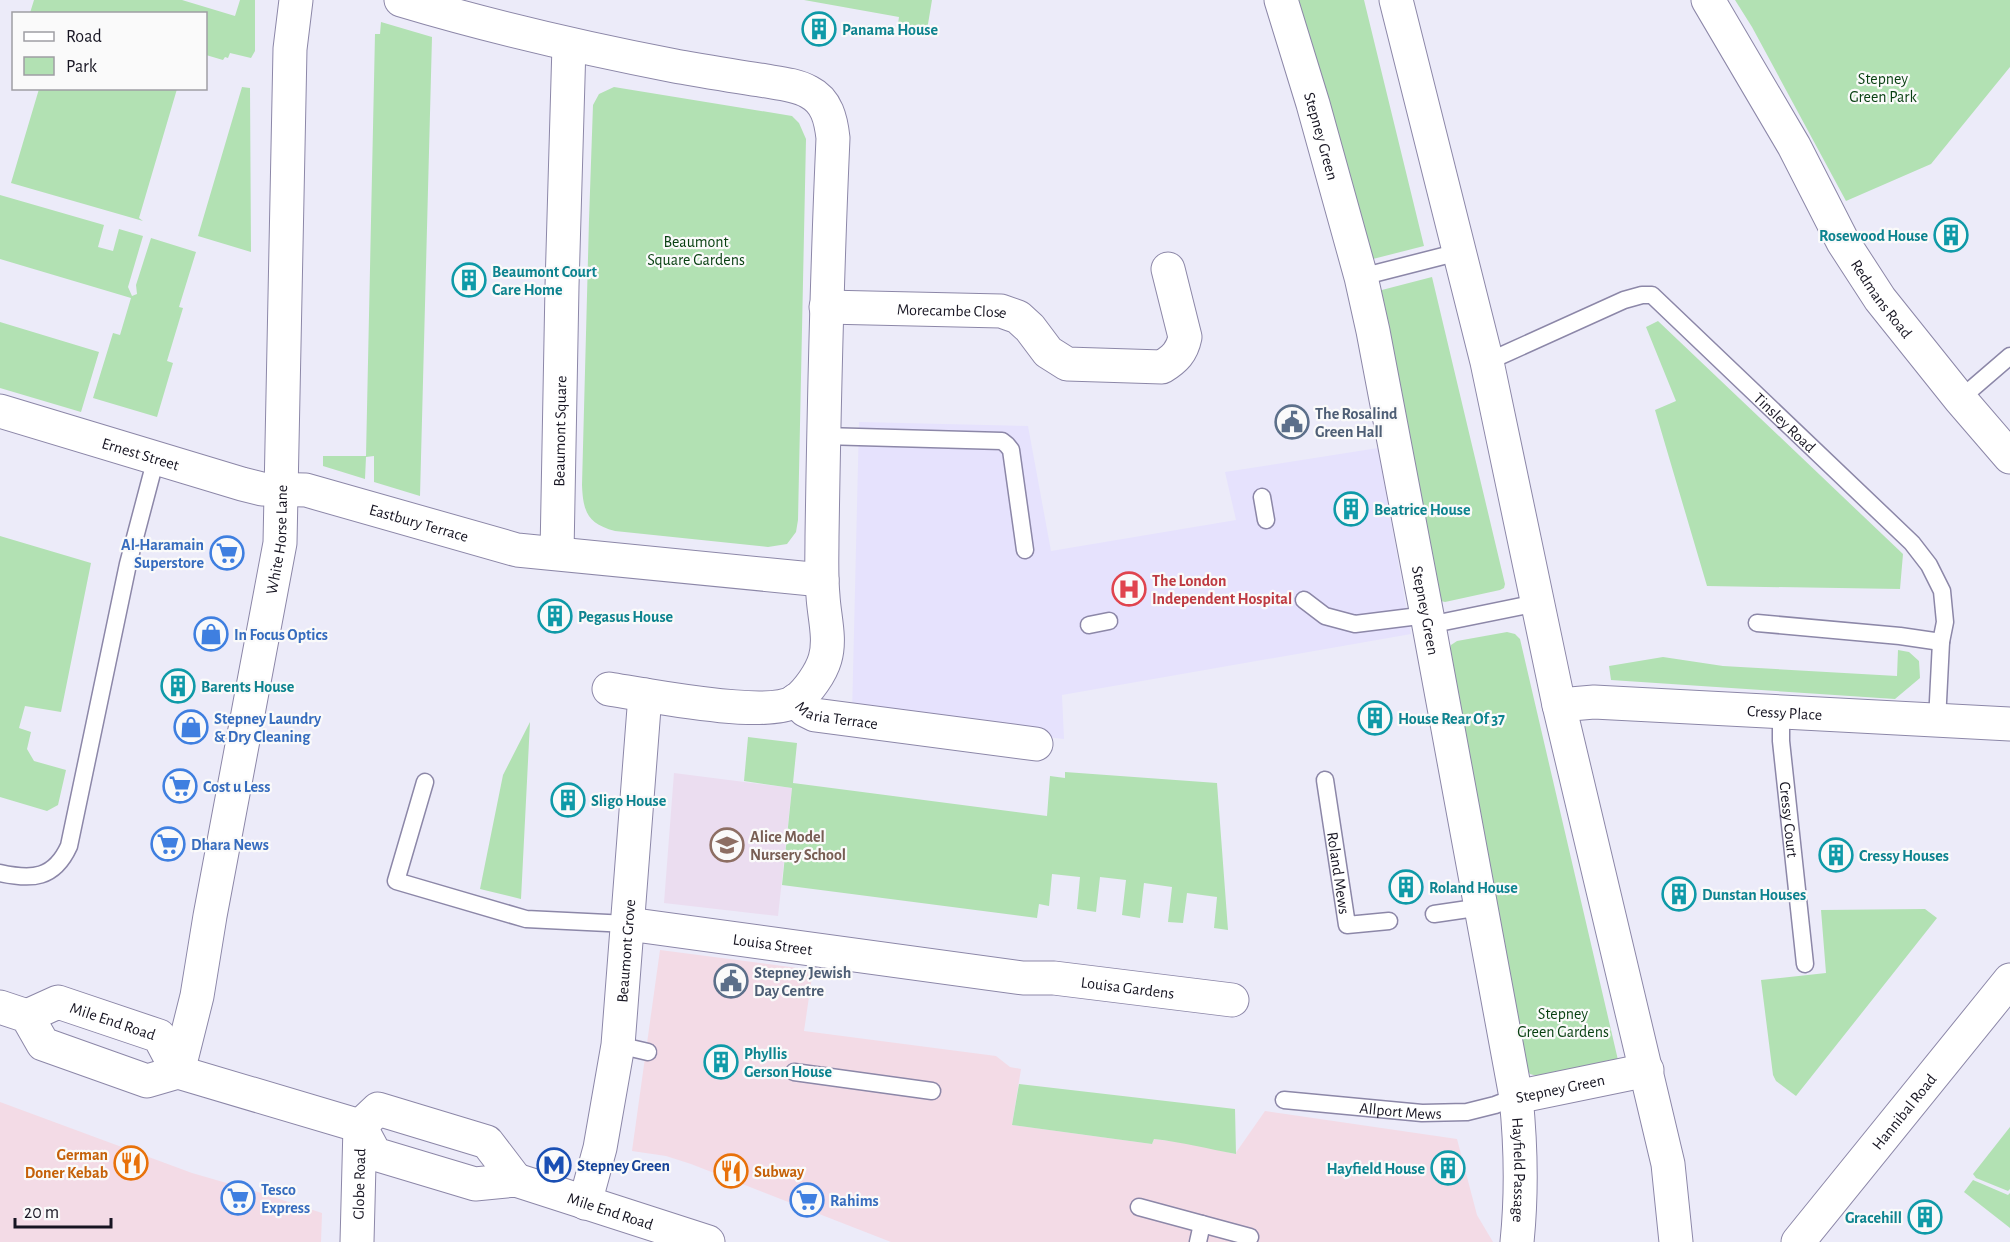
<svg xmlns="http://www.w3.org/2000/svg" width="2010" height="1242" viewBox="0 0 2010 1242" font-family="'Alegreya Sans',sans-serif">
  <rect width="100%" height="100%" fill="#ecebf9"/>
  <!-- commercial -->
  <path fill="#f3dbe6" d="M660,950L813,970L804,1031L996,1056L1010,1067L1021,1069L1012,1125L1152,1144L1154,1139L1161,1140L1189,1143L1235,1154L1265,1111L1457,1139L1477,1215L1493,1242H891L691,1164L666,1156L632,1151Z
    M0,1102L192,1173L258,1192L322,1213L321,1242H0Z"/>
  <!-- built -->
  <path fill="#e6e2fd" d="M859,422L1028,426L1051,551L1236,520L1225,472L1378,448L1411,634L1062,695L1064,739L852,715Z"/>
  <!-- education -->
  <path fill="#ebddf0" d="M674,773L792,788L778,916L664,903Z"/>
  <!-- green -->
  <path fill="#b2e1b3" d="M34,0H182L235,16L240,0H255V51L251,58L230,53L228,58L225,57L223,60L206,55V14L30,13Z
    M804,0H932L926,36L897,31L899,17Z
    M1296,0H1364L1424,246L1369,260Z
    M1735,0H2010V67L1931,164L1846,201L1752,27Z
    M381,22L432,37L420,496L374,482V456L366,457L365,479L323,466V456H366L375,34H380Z
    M242,87L250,88L251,252L198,236Z
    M614,87L792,116L799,123L806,139L798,520L796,532L787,544L768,547L615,531C588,524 583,512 582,485L589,220L593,105L599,94Z
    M39,89H177L139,218L143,221L11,183Z
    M0,195L104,225L98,247L113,251L119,229L143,236L128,287L132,296L137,294L136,285L151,238L196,252L179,307L183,308L167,361L173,363L157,417L93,398L113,333L120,335L131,298L0,259Z
    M1432,277L1505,584L1504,588L1500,590L1445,602L1441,601L1378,291Z
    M1658,321L1903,554L1900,589L1707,586L1655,410L1676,401L1646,327Z
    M0,322L99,352L81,412L0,388Z
    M0,536L91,563L61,712L25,706L19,728L31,732L27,749L34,761L66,770L58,805L47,811L0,797Z
    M1507,632L1515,634L1520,639L1618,1060L1537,1076L1530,1074L1526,1069L1449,652L1451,645L1457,641Z
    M1898,650L1909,652L1919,661L1920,678L1895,699L1611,680L1609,666L1663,657L1723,666L1897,676Z
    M530,722L521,899L480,889L503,775Z
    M748,737L797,743L793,783L1047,816L1050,776L1065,778V772L1217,783L1228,930L1214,928L1217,897L1187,893L1183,923L1168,922L1172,887L1144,883L1140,918L1122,915L1126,880L1100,877L1096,912L1077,909L1080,877L1052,874L1049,906L1039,904L1037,918L782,885L792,788L744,781Z
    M1925,909L1937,918L1796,1096L1776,1081L1773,1075L1761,980L1826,973L1821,910Z
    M1019,1084L1235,1109L1236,1154C1208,1149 1182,1142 1154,1139L1152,1144L1012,1125Z
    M2010,1127V1189L2008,1191L1976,1178L1973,1174Z
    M1973,1180L2008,1195L2010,1193V1228L1964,1192Z"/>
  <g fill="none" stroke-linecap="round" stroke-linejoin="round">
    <!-- lane casing -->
    <g stroke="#8c87a8" stroke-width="19">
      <g id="lane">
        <path d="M1361,277L1459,252"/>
        <path id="s1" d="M1487,362L1624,300L1642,295H1652L1912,543L1929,565L1942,591L1945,622L1941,642L1937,721"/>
        <path d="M1960,399L2010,356"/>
        <path d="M823,436L1002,441L1007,445L1011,450L1025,550"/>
        <path d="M1262,497L1266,520"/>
        <path d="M1304,600L1325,616L1355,624L1427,615"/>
        <path d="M1757,623L1900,636L1941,642"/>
        <path d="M1089,625L1109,621"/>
        <path d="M1429,625L1537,603"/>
        <path id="s2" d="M1781,712V741L1805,964"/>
        <path id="s3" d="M1325,780L1347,925L1389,921"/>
        <path d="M425,782L396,881L526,919L628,924"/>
        <path d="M0,873C32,880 54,879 69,846L128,564L156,458"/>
        <path d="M1434,914L1482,907"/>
        <path d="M618,1045L648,1052"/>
        <path d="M794,1072L932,1091"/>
        <path id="s4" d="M1284,1100L1422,1113L1467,1112L1495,1105L1516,1097"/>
        <path d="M1139,1207L1250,1237"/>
        <path d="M1198,1242L1202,1224"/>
      </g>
    </g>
    <!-- street casing -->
    <g stroke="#8c87a8" stroke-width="35">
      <g id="street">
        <path d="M401,0C491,27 582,48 675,66C704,71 732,76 760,80C776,83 795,84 809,92C827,101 831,120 833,138C827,271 824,404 822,537C822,557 821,576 823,596C824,616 831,639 825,659C821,673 808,691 797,700C770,720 646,695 609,689"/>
        <path id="s5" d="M1281,0L1313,104L1361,277L1373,331L1427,615L1516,1097C1521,1146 1522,1193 1517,1242"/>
        <path id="s6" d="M1708,0L1794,146L1843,242L1880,299L1960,399L2010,457"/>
        <path id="s7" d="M826,307L1001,311L1018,317L1030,328L1048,352L1067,364L1162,367C1175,359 1182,352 1185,337L1168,269"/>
        <path id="s8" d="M0,411L242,484L262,489L306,490L517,550L822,580"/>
        <path id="s9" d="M557,553L562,286L569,45"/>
        <path id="s10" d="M796,700L805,710L815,715L1036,744"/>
        <path id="s11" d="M1559,705L1594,702L2010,724"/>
        <path id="s12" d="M628,924L1023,978H1054L1232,1000"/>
        <path id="s13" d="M1516,1097L1647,1070"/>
        <path id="s14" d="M585,1203L600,1148L618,1045L645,695"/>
        <path id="s15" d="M1798,1242L2010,980"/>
      </g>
    </g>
    <!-- secondary casing -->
    <g stroke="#8c87a8" stroke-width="35">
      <g id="secondary">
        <path d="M1396,0L1487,362L1559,705L1668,1164L1676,1242"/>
        <path id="s16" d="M178,1072L197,996L210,916L280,543L290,49L296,0"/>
        <path id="s17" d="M357,1242L360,1126"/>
      </g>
    </g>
    <!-- highway casing -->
    <g stroke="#8c87a8" stroke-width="35">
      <g id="highway">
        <path id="s18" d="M0,1007L27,1016L43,1044L147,1081L178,1072L360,1126L375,1154L475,1184L516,1180L708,1242"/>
        <path id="s19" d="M27,1016L58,1002L159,1036L178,1072"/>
        <path d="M360,1126L378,1109L487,1142L516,1180"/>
      </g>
    </g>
    <!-- lane -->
    <use href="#lane" stroke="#fff" stroke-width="16"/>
    <!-- street -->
    <use href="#street" stroke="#fff" stroke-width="33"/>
    <!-- secondary -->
    <use href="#secondary" stroke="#fff" stroke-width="33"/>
    <!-- highway -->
    <use href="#highway" stroke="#fff" stroke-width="33"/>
  </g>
  <!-- icons -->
  <defs>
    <g id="building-ring" transform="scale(1.725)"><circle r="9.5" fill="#fafafa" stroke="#0f9aa8" stroke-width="1.5"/><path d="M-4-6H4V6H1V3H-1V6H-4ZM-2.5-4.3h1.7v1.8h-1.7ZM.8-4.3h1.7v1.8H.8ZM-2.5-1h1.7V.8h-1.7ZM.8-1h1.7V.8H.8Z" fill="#0f9aa8"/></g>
    <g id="civic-ring" transform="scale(1.725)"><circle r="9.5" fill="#fafafa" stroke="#5c6f8a" stroke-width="1.5"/><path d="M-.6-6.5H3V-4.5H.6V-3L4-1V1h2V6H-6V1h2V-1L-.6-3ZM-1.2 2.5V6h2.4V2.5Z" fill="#5c6f8a"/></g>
    <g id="supermarket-ring" transform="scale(1.725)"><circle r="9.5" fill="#fafafa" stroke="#3f7fe0" stroke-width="1.5"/><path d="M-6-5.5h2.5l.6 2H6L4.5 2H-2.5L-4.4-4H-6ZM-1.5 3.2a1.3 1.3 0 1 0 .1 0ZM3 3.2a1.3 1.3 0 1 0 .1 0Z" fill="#3f7fe0"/></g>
    <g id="hospital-ring" transform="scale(1.725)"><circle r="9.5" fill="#fafafa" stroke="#e0444e" stroke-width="1.5"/><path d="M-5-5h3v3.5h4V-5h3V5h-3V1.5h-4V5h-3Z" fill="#e0444e"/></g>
    <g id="shop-ring" transform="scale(1.725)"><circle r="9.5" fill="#fafafa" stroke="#3f7fe0" stroke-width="1.5"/><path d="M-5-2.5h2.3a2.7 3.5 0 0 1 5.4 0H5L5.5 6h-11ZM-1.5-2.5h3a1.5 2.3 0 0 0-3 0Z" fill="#3f7fe0"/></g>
    <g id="school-ring" transform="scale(1.725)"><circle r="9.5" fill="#fafafa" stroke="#8d6e63" stroke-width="1.5"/><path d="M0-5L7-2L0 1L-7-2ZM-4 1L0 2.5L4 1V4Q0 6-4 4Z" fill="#8d6e63"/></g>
    <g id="restaurant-ring" transform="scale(1.725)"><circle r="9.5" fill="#fafafa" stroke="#e8710a" stroke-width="1.5"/><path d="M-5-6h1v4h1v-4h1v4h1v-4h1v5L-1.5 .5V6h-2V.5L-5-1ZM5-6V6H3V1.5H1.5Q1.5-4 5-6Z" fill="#e8710a"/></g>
    <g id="metro-ring" transform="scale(1.725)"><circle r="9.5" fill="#fafafa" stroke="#1a4fb4" stroke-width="1.5"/><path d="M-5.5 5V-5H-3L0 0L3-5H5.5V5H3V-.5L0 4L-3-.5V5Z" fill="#1a4fb4"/></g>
  </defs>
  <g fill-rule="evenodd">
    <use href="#building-ring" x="819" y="29"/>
    <use href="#building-ring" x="1951" y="235"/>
    <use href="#building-ring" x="469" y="280"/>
    <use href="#civic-ring" x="1292" y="422"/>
    <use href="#building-ring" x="1351" y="509"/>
    <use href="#supermarket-ring" x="227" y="553"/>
    <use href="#hospital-ring" x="1129" y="589"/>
    <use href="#building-ring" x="555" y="616"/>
    <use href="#shop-ring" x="211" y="634"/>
    <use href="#building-ring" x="178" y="686"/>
    <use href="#building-ring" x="1375" y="718"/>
    <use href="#shop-ring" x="191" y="727"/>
    <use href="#supermarket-ring" x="180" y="786"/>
    <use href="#building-ring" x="568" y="800"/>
    <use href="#supermarket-ring" x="168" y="844"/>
    <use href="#school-ring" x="727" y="845"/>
    <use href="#building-ring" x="1836" y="855"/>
    <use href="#building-ring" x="1406" y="887"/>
    <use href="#building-ring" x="1679" y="894"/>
    <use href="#civic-ring" x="731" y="981"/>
    <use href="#building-ring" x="721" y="1062"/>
    <use href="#restaurant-ring" x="131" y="1163"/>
    <use href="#metro-ring" x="554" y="1165"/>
    <use href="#building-ring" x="1448" y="1168"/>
    <use href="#restaurant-ring" x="731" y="1171"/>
    <use href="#supermarket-ring" x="238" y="1198"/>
    <use href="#supermarket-ring" x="807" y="1200"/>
    <use href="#building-ring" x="1925" y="1217"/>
  </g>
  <g text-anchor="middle" stroke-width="4.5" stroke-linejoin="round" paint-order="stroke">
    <!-- culture labels -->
    <g font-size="16" font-weight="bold" fill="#0d838f" stroke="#fafafa" text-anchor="start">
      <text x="842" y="35">Panama House</text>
      <text x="1928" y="241" text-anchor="end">Rosewood House</text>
      <text x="492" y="277">Beaumont Court<tspan x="492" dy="18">Care Home</tspan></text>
      <text x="1374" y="515">Beatrice House</text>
      <text x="578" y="622">Pegasus House</text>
      <text x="201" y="692">Barents House</text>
      <text x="1398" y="724">House Rear Of 37</text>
      <text x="591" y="806">Sligo House</text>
      <text x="1859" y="861">Cressy Houses</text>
      <text x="1429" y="893">Roland House</text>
      <text x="1702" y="900">Dunstan Houses</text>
      <text x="744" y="1059">Phyllis<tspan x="744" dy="18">Gerson House</tspan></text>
      <text x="1425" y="1174" text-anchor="end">Hayfield House</text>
      <text x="1902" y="1223" text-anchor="end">Gracehill</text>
    </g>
    <!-- park labels -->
    <g font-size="16" fill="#073f10" stroke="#fafafa">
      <text x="1883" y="84">Stepney<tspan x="1883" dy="18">Green Park</tspan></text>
      <text x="696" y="247">Beaumont<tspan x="696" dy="18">Square Gardens</tspan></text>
      <text x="1563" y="1019">Stepney<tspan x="1563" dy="18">Green Gardens</tspan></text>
    </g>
    <!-- street labels -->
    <g font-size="16" fill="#171522" stroke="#fafafa">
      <text dy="6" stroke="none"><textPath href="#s5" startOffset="142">Stepney Green</textPath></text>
      <text dy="6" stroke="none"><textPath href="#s6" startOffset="346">Redmans Road</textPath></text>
      <text dy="6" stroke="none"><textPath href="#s7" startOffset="126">Morecambe Close</textPath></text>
      <text dy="6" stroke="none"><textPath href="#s1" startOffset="363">Tinsley Road</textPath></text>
      <text dy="6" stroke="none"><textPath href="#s9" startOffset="122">Beaumont Square</textPath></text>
      <text dy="6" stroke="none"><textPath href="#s8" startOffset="147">Ernest Street</textPath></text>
      <text dy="6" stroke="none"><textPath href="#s8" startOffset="435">Eastbury Terrace</textPath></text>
      <text dy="6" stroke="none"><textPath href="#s16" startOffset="542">White Horse Lane</textPath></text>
      <text dy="6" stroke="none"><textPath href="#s5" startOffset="628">Stepney Green</textPath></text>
      <text dy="6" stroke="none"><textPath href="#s10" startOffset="46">Maria Terrace</textPath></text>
      <text dy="6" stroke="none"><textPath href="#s11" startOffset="226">Cressy Place</textPath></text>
      <text dy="6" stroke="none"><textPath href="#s2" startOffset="108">Cressy Court</textPath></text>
      <text dy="6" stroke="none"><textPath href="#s3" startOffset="94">Roland Mews</textPath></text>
      <text dy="6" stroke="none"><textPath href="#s12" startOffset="146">Louisa Street</textPath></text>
      <text dy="6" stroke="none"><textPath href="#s14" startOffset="256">Beaumont Grove</textPath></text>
      <text dy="6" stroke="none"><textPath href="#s12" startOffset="504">Louisa Gardens</textPath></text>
      <text dy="6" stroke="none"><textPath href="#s19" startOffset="92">Mile End Road</textPath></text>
      <text dy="6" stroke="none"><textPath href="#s13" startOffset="45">Stepney Green</textPath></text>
      <text dy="6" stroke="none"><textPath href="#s4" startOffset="117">Allport Mews</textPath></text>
      <text dy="6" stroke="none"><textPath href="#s15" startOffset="168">Hannibal Road</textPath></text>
      <text dy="6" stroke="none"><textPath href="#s5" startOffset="1196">Hayfield Passage</textPath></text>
      <text dy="6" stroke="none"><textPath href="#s17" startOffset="58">Globe Road</textPath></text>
      <text dy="6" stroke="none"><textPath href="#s18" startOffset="670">Mile End Road</textPath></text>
    </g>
    <!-- service labels -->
    <g font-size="16" font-weight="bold" fill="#4e5e75" stroke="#fafafa" text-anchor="start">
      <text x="1315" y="419">The Rosalind<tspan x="1315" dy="18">Green Hall</tspan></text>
      <text x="754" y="978">Stepney Jewish<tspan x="754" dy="18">Day Centre</tspan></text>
    </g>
    <!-- shop labels -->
    <g font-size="16" font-weight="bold" fill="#366cbe" stroke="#fafafa" text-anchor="start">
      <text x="204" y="550" text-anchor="end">Al-Haramain<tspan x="204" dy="18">Superstore</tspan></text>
      <text x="234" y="640">In Focus Optics</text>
      <text x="214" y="724">Stepney Laundry<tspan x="214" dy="18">&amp; Dry Cleaning</tspan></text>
      <text x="203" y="792">Cost u Less</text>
      <text x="191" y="850">Dhara News</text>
      <text x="261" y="1195">Tesco<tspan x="261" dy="18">Express</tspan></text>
      <text x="830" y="1206">Rahims</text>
    </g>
    <!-- health labels -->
    <g font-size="16" font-weight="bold" fill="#be3a42" stroke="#fafafa" text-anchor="start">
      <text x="1152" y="586">The London<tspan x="1152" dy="18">Independent Hospital</tspan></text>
    </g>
    <!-- education labels -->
    <g font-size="16" font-weight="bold" fill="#785e54" stroke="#fafafa" text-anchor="start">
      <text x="750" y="842">Alice Model<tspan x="750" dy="18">Nursery School</tspan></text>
    </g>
    <!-- food labels -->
    <g font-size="16" font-weight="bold" fill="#c56008" stroke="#fafafa" text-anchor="end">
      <text x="108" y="1160">German<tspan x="108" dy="18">Doner Kebab</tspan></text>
      <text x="754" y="1177" text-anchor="start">Subway</text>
    </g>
    <!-- transit labels -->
    <g font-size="16" font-weight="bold" fill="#164399" stroke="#fafafa" text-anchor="start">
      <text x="577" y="1171">Stepney Green</text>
    </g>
  </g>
  <!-- legend -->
  <rect x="12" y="12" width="195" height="78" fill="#fafafa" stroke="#9f9ea4" stroke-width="1.5"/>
  <rect x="24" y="32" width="30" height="9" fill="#ffffff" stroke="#9f9ea4" stroke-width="1.5"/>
  <text x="66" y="42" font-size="18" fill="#171522">Road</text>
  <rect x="24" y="57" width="30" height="18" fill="#b2e1b3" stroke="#9f9ea4" stroke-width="1.5"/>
  <text x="66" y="72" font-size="18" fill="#171522">Park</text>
  <!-- scale -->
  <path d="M15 1218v9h96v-9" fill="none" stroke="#171522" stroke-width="3"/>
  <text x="24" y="1218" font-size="18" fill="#171522" stroke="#fafafa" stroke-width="4.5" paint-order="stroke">20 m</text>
</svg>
